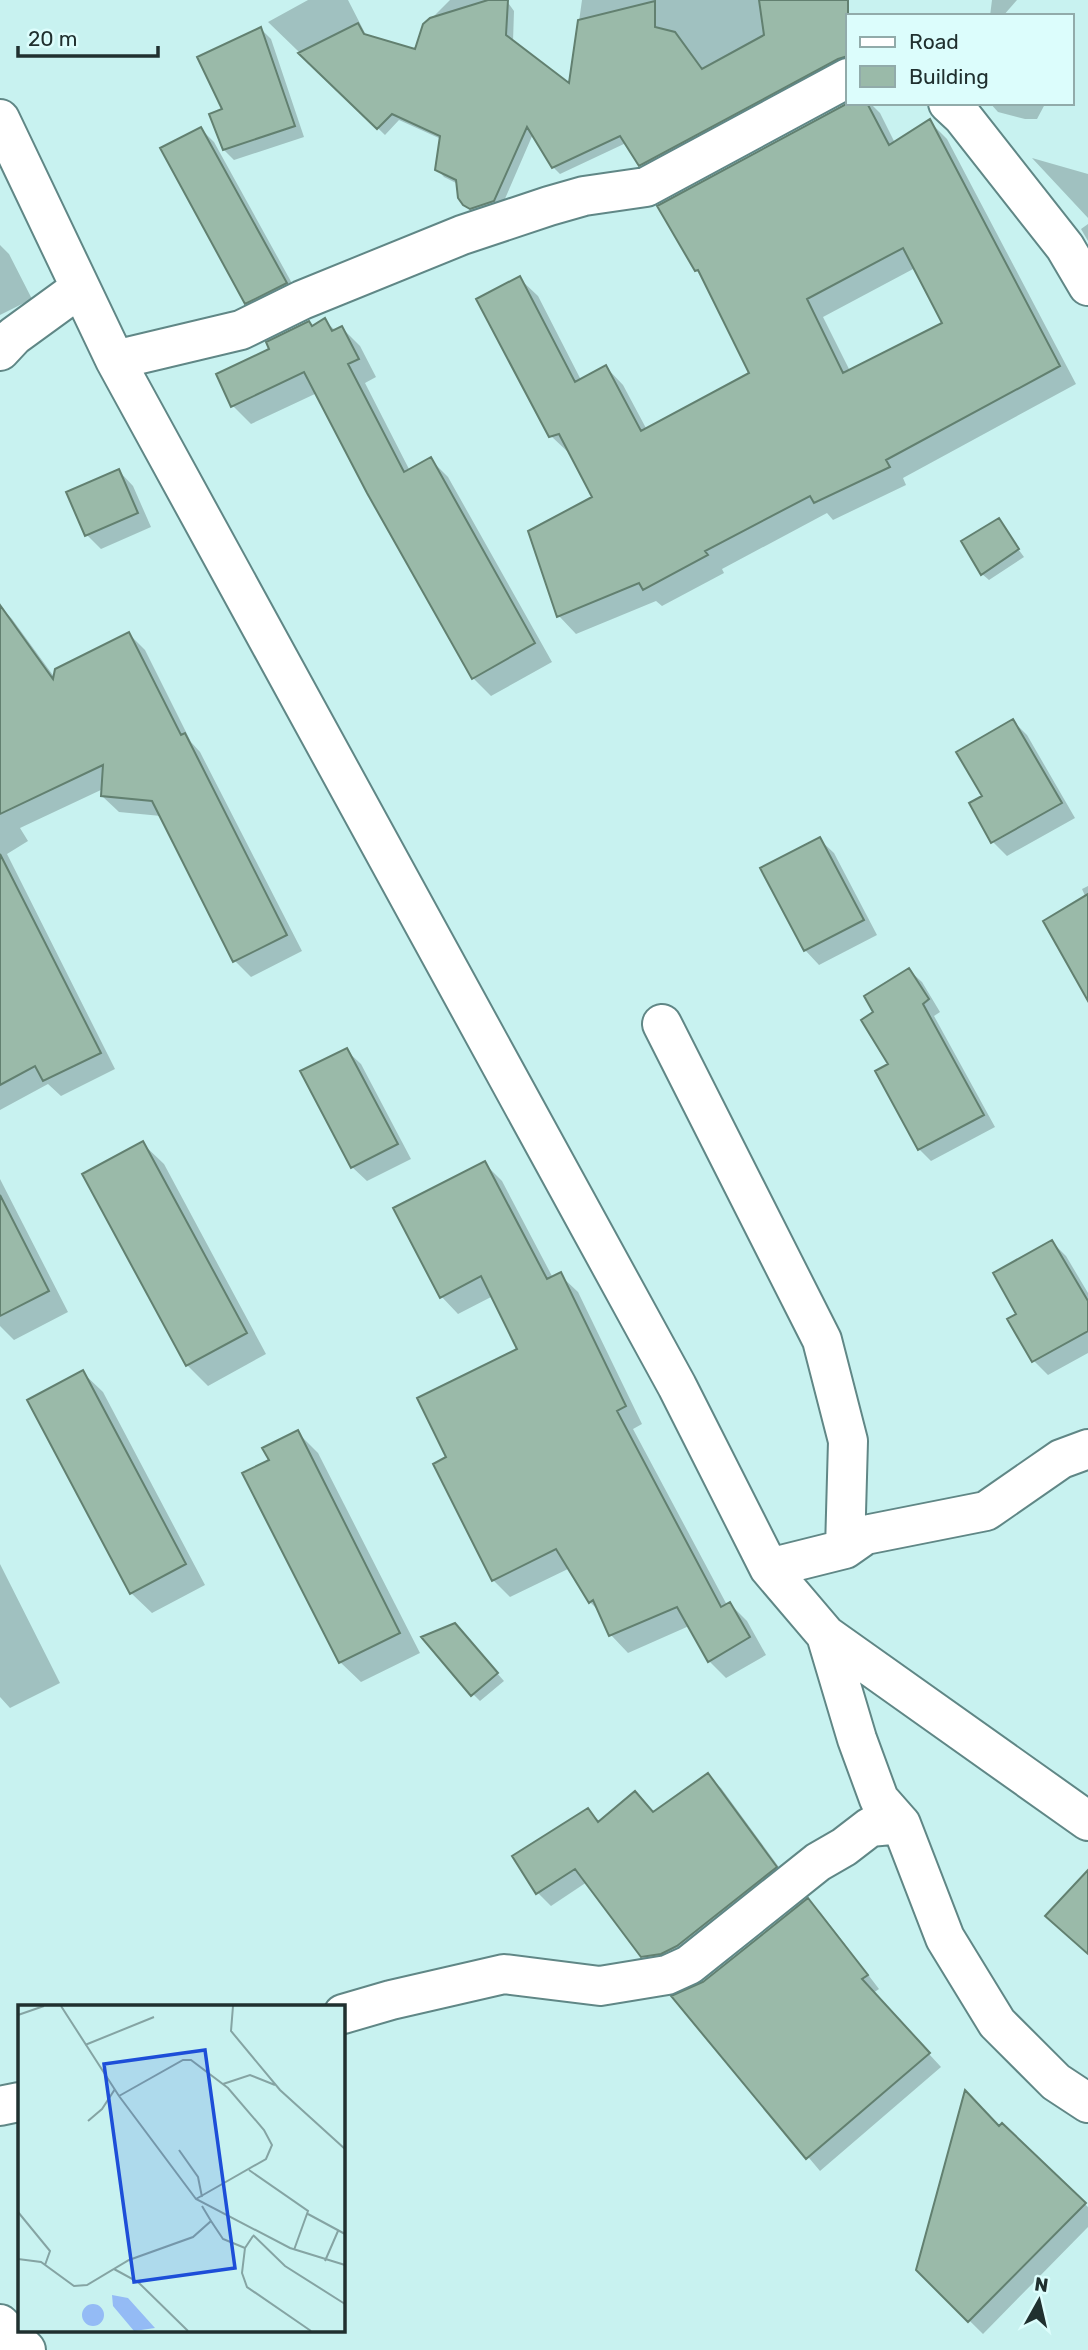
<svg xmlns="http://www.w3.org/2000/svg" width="1088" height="2350" viewBox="0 0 1088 2350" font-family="Rubik,sans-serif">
  <rect width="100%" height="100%" fill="#c8f2f0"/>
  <!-- shadow -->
  <path fill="#0003" fill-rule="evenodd" d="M308,0H348L367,37L416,51L425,25L450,0H506L514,11L513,42L570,86L582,0H800L806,8L821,71L648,172L626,143L560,174L553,167L533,134L501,208L472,212L464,204L458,184L444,177L437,169L441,139L399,120L385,135L268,22Z
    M992,0H1017L1003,16H990Z
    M261,29L271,39L304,137L234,160L224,150L225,110Z
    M848,103H870L880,113L895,143L930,122L947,139L1076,384L903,478L906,485L833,520L827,513L722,569L724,573L662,606L656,601L576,634L559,616L595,497L571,453H569L551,436L520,279L538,296L581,380L606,367L623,385L647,430L752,374L705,278L697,270ZM915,268L944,324L850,371L823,317Z
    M990,103H1044L1045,104L1037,119H1025L998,112Z
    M201,129L214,142L299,296L259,316L246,303Z
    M1032,158L1088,174V218Z
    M1088,224V241L1081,229Z
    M0,245L9,254L32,299L0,315Z
    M325,321L336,331L342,328L360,346L376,377L365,383L410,471L430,459L448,477L552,662L491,696L473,678L317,393L251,424L233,406L218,375Z
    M119,471L133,486L151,527L101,549L87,535Z
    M998,521L1024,557L989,580L982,574Z
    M0,606L12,619L55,678L129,634L145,650L191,742L200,752L302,951L251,977L235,961L161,816L119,812L102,796L103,789L20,828L28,841L7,854L115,1069L61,1096L48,1084L0,1110Z
    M1013,721L1027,735L1075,818L1007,856L993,842Z
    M819,839L834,853L877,935L819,965L805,950Z
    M1088,886V997L1086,898L1082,889Z
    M909,970L922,982L940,1012L934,1016L995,1127L931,1161L919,1149L876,1012Z
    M346,1050L361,1064L411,1159L367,1181L352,1167Z
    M143,1144L164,1164L266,1354L208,1386L187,1365Z
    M485,1164L502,1181L553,1278L560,1275L578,1292L642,1424L633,1429L727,1605L730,1604L747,1621L766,1655L726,1678L709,1661L689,1626L628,1653L611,1635L600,1612L590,1602L570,1568L510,1597L493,1580L448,1458L520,1350L493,1296L458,1314L441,1296Z
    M0,1179L68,1312L14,1340L0,1326Z
    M1052,1242L1066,1256L1088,1293V1353L1048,1375L1034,1361L1019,1315Z
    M82,1372L103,1392L205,1585L152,1613L131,1593Z
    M297,1432L318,1453L420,1653L361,1682L340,1662L271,1460Z
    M0,1564L60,1683L10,1708L0,1697Z
    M461,1632L504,1681L480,1701L473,1694Z
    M707,1775L721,1788L789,1881L655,1970L642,1956L587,1882L551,1906L538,1893L588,1810L600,1822L635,1793L654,1814Z
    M808,1900L821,1913L879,1989L873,1993L941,2067L820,2171L674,1997L704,1984Z
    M1002,2125L1088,2207V2227L983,2334L918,2270Z"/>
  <!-- building -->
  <path fill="#9abaa9" stroke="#628070" stroke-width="2" fill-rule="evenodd" d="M488,0H508L506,35L569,83L578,20L655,1V27L675,32L702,69L764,35L759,0H848V56L838,59L639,166L620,136L552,168L527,127L494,201L470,209L463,205L458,198L456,180L435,170L440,136L392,114L377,129L298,53L358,23L364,34L415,49L423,24L430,18Z
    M261,27L295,126L223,150L209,114L222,109L197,57Z
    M848,103H867L889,145L930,119L1060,366L886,460L890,467L814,503L810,496L705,551L708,555L643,590L639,583L557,617L528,531L592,497L559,434L549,437L476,299L520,276L575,382L606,365L641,431L749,373L698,270L695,271L657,206ZM903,248L942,323L843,373L807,299Z
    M201,127L287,283L245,304L160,148Z
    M325,318L332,331L342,326L359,359L348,364L404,472L431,457L535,643L472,679L367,493L304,372L231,407L216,374L269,349L266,342L309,321L312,326Z
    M119,469L138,513L85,536L66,492Z
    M999,518L1019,549L981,575L961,541Z
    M0,605L53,679L55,669L129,632L181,735L185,733L287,935L233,962L152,801L101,796L103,765L0,814Z
    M1013,719L1062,803L991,843L969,803L982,796L956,752Z
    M820,837L864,920L804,951L760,868Z
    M0,854L101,1053L43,1081L35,1066L0,1085Z
    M1088,894V1001L1043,921Z
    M909,968L929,999L923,1004L984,1115L918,1150L875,1071L888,1064L861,1020L873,1012L864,996Z
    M347,1048L398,1144L351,1168L300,1071Z
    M143,1141L247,1333L186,1366L82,1174Z
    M485,1161L547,1279L561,1272L626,1406L617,1411L721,1607L730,1602L750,1637L708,1662L677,1607L609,1636L593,1600L589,1603L556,1549L492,1581L433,1464L446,1457L417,1398L517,1349L481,1276L440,1298L393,1208Z
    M0,1195L49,1291L0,1316Z
    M1052,1240L1088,1301V1331L1032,1362L1007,1319L1016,1314L993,1273Z
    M83,1370L186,1564L130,1594L27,1400Z
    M298,1430L400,1633L339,1663L242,1473L269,1460L262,1448Z
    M455,1623L498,1673L471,1696L421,1637Z
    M708,1773L777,1867L677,1946L661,1954L641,1957L575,1869L536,1894L512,1856L588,1808L598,1822L635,1791L653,1812Z
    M1088,1870V1954L1045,1916Z
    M808,1898L868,1975L862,1979L930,2053L806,2159L671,1996L703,1982Z
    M965,2090L999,2126L1002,2123L1086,2203L968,2322L916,2270Z"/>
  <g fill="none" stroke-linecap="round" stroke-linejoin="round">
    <!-- minor casing -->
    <g stroke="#608786" stroke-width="42">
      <path id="minor" d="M948,103L962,116L1065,247L1088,286
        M0,119L115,360L677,1386L769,1568L826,1635L1088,1821
        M0,351L14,336L80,288
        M115,360L241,330L302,300L462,235L549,206L584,196L646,187L848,78
        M662,1024L822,1340L848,1441L845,1549
        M769,1568L845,1549L865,1535L986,1511L1061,1459L1088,1449
        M901,1824L945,1938L997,2023L1056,2082L1088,2103
        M343,2014L391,2000L504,1974L600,1986L667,1975L689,1965L818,1862L844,1847L870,1827L901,1824L879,1799L857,1739L826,1635
        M0,2106L19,2102
        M0,2324L26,2350"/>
    </g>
    <!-- minor -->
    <use href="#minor" stroke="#fff" stroke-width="38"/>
  </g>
  <!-- overview -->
  <g transform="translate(18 2005)">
    <rect width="327" height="327" fill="#c8f2f0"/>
    <path d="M94,290L110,293L137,323L116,326L95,301ZM64 310a11 11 0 1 1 22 0a11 11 0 1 1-22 0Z" fill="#94bbf5"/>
    <path fill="none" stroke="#85a4a3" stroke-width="2" d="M43,1L101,91L178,194L272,243L327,260M215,1L213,26L262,85L327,144M0,10L26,1M67,40L136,12M205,79L232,70L257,80M101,91L165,55H173L210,83L246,125L254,140L248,154L178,194M70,116L84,104L97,84M161,145L180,172L184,192M231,165L290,206L276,245M0,207L32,246L27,260M290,209L327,229M193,216L205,234L227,243M235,230L267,261L327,299M235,231L227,243L224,268L229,282L293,326M0,254L23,257L56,281L69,280L111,255L175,232L193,216L184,201M307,256L320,226M96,264L120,277L170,326"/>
    <path fill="#1d4ed8" fill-opacity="0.15" stroke="#1d4ed8" stroke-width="3.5" d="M187,45L217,263L116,277L86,59Z"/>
    <rect width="327" height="327" fill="none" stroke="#20302f" stroke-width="3.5"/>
  </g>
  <!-- legend -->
  <rect x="846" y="14" width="228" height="91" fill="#dcfdfc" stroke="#91abaa" stroke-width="2"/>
  <rect x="860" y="37" width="35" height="10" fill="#ffffff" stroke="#91abaa" stroke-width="2"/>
  <text x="909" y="49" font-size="21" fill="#20302f">Road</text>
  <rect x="860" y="66" width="35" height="21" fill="#9abaa9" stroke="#91abaa" stroke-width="2"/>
  <text x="909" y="84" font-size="21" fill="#20302f">Building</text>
  <!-- north arrow -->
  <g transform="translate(1039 2301) rotate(8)" stroke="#dcfdfc" stroke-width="5" paint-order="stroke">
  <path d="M0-5L12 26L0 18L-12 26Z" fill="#20302f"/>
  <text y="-10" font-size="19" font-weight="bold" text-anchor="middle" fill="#20302f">N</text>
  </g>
  <!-- scale -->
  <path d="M18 46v10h140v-10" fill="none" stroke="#20302f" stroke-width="3.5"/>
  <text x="28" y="46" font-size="21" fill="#20302f" stroke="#dcfdfc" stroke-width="5" paint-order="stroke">20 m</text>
</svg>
